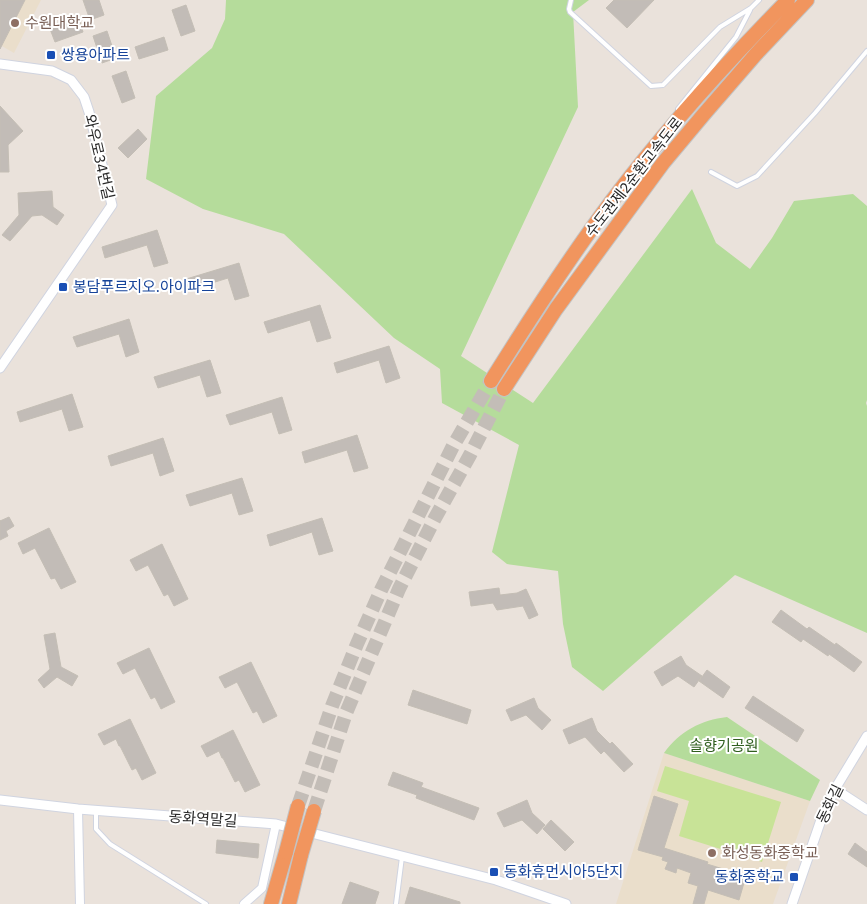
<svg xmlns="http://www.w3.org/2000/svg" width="867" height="904" viewBox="0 0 867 904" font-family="'IBM Plex Sans','Noto Sans KR',sans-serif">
  <rect width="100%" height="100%" fill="#eae2db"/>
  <!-- education -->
  <path fill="#eadecb" d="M0,0H41L14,53L0,45Z
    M664,753L810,801L773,904H616Z"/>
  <!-- green -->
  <path fill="#b5dc9b" d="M226,0H589L573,12L578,107L461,356L533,403L692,189L716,243L750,269L772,238L794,201L853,194L867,206V400L866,403L867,406V633L735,575L603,691L572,667L563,624L558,571L507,564L492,552L519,445L442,403L440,369L394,338L284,234L203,209L146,179L156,96L212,48L225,19Z
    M727,717L820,780L810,801L664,753C680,731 701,720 727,717Z"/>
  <!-- pitch -->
  <path fill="#c8e397" d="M665,766L781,802L762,862L679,836L689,801L657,791Z"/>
  <!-- building -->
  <path fill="#c2bcb7" stroke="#c4beb5" d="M0,0H25L0,49Z
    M83,0H99L104,15L90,20Z
    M614,0H654L627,28L606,8Z
    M186,5L195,31L181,36L172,10Z
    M79,19L83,32L55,42L50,29Z
    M107,31L116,58L102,63L93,36Z
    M164,37L168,50L139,59L135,47Z
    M126,71L135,98L122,103L112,76Z
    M0,106L23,131L8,145L9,172H0Z
    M138,129L147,139L128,158L118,148Z
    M52,191L53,207L64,215L57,225L42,215L32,216L10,241L2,235L19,215L18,193Z
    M157,230L168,263L154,267L147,245L105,258L102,247Z
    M239,263L249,296L235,300L228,278L186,291L183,280Z
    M320,305L331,338L317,342L310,320L268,333L264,322Z
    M129,319L139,352L126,357L119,334L77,347L73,337Z
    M389,346L400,378L386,383L379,360L337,373L334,363Z
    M210,360L221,393L207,397L200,375L158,388L154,377Z
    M72,394L83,427L69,431L62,409L20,422L17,412Z
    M282,397L292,430L279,434L272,412L230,425L226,415Z
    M357,435L368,468L354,472L347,450L305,463L302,452Z
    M163,438L174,471L160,476L153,453L111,466L108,456Z
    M242,478L253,511L239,515L232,493L190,506L186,495Z
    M9,517L14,526L6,531L8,536L0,540V520V521Z
    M322,518L333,551L319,555L312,532L270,546L267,535Z
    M49,528L76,582L61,589L55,578L51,579L35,548L23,554L18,543Z
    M162,544L188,599L174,606L168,594L164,596L148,565L136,571L130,560Z
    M499,588L500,595L517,593L526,589L538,615L529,619L523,606L497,610L493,603L471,606L469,592Z
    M781,610L807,629L809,627L835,645L836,643L862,662L854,672L829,654L828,656L803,639L801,642L772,622Z
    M55,633L61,667L78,676L72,686L57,677L44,688L38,680L50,669L44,635Z
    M149,648L175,702L161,709L155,697L151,699L135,668L123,674L117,663Z
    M681,656L686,665L702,676L694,687L678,676L662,686L654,672Z
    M251,662L277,716L263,723L257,711L253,713L237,682L225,688L219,677Z
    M707,670L730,687L723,698L699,681Z
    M413,690L471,710L467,724L408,705Z
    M753,696L804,730L797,742L745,708Z
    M534,698L538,708L551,720L542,730L526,715L511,721L506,710Z
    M592,718L597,731L610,744L612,742L633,764L624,772L604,751L601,754L585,737L569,744L563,730Z
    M130,719L156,773L142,780L136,768L132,770L120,746H119L116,739L104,745L98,734Z
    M233,730L260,785L245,792L239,780L235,782L223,758H222L219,751L207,757L201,746Z
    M393,772L423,783L421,787L479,808L474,820L416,798L417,795L388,785Z
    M654,796L678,804L664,848L708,862L707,864L746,876L739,900L708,890L704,904H693L698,886L688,883L691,873L677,868L676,873L665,869L668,862L662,860L663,857L638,850Z
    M527,800L532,813L545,825L537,834L522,820L504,827L497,813Z
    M551,820L574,842L565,851L543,829Z
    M217,840L259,844L258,858L216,853Z
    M855,843L867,852V867L848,854Z
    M350,882L379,892L375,904H342Z
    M410,887L460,902V904H405Z"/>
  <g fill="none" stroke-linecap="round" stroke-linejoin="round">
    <!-- motorway-tunnel -->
    <path stroke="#c3bdb7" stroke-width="14" stroke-dasharray="14 7" stroke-linecap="butt" d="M298,806L332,706L357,644L381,590L453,446L491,381
      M314,811L346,713L399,589L435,518L470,455L504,389"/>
    <!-- service casing -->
    <g stroke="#d0d4e0" stroke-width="6">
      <path id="service" d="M571,0L569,9L570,12L651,86L663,85L720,27L751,8L759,0
        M678,109L736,37L750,10
        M711,172L737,186L757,176L815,113L867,51
        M96,810V829L110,844L206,904
        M396,904L402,857"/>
    </g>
    <!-- minor casing -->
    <g stroke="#d0d4e0" stroke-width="10">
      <path id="minor" d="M78,809L80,904
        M244,904L262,888L276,824"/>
    </g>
    <!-- tertiary casing -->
    <g stroke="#d0d4e0" stroke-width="11">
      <path id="tertiary" d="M0,64L52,71L71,80L84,97L89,112L112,205L0,368
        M835,789L867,810
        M0,800L78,809L276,824L496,880L566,904
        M792,904L822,817L835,789L867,736"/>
    </g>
    <!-- motorway casing -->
    <g stroke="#c3c3c3" stroke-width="16">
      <path id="motorway" d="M491,381C529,320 568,260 611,202C665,130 725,64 788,0
        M504,389L556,309L663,163L704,114L756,54L807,0
        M271,904L286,852
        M289,904L301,855"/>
    </g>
    <!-- service -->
    <use href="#service" stroke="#fff" stroke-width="4"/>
    <!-- minor -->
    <use href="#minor" stroke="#fff" stroke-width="8"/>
    <!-- tertiary -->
    <use href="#tertiary" stroke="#fff" stroke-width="9"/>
    <!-- motorway -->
    <use href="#motorway" stroke="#f1955e" stroke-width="14"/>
    <!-- motorway-bridge casing -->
    <g stroke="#c3c3c3" stroke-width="16" stroke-linecap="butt">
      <path id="motorway-bridge" d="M286,852L298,806
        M301,855L314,811"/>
    </g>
    <!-- motorway-bridge -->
    <use href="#motorway-bridge" stroke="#f1955e" stroke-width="14"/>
  </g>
  <!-- markers -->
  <g fill="#8d6e63" stroke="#fff" stroke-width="2">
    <circle cx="15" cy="23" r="5"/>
    <circle cx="712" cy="853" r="5"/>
  </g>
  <g fill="#1a4fb4" stroke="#fff" stroke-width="2">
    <rect x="46" y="50" width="10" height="10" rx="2.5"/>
    <rect x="58" y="282" width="10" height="10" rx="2.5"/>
    <rect x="489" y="867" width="10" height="10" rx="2.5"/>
    <rect x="789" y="872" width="10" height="10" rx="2.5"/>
  </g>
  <g text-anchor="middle" stroke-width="4" stroke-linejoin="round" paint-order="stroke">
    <!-- education labels -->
    <g font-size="15" fill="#785e54" stroke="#fff" text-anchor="start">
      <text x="25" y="28">수원대학교</text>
      <text x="722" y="858">화성동화중학교</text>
    </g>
    <!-- transit labels -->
    <g font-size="15" fill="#164399" stroke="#fff" text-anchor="start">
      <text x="61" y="60">쌍용아파트</text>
      <text x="73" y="292">봉담푸르지오.아이파크</text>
      <text x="504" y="877">동화휴먼시아5단지</text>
      <text x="784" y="882" text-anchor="end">동화중학교</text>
    </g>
    <!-- street labels -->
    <g font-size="15" fill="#282828" stroke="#fff">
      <text transform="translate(99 157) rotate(77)" y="5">와우로34번길</text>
      <text transform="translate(634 177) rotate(-52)" y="5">수도권제2순환고속도로</text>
      <text transform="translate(830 804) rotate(-64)" y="5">동화길</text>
      <text transform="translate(203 819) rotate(4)" y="5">동화역말길</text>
    </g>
    <!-- park labels -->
    <g font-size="15" fill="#305f1f" stroke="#fff">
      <text x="724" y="751">솔향기공원</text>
    </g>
  </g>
</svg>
